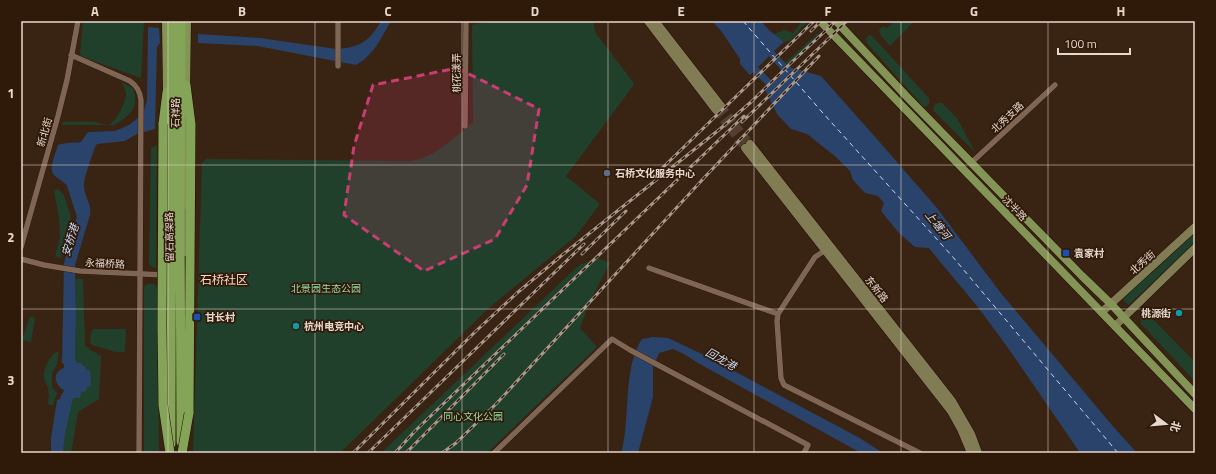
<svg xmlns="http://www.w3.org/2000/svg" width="1216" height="474" viewBox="0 0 1216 474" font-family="'Titillium Web','Noto Sans SC',sans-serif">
  <rect width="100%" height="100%" fill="#392313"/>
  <!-- green -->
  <path fill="#21402b" d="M83,21H144L141,78L83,57L80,54Z
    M488,21H595L594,25L595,32L633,82V86L566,176L600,204L576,236L490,307L340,453H193L202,163L206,159L409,161C434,159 454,137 473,122L472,25Z
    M802,21L806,23L791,40L784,42L774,34L784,30L793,33Z
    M895,21H914L890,46L881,36L879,30L883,26L887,28Z
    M818,33L821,37L789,67L785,63Z
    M869,35L872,36L929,98V104L925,107L922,105L867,43L866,39Z
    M121,82L133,88C140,107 130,116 114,125H62L63,122C73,122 84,121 95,122C100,123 104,126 110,124C117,120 126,102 126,94C126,90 123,85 121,82Z
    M937,103H942L957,118L975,152L933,110L934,106Z
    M157,145L156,268L152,267L149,264L151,148Z
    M58,189L64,195L71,217L61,258L55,257L60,237L59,217L54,191Z
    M1193,235L1195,237V242L1129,305L1123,300L1126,296Z
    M598,258L610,263L591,299L580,328L597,347L487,453H381L579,265Z
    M76,279H83L85,345L89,349L101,356L99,399L78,412L71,453H63L67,396L81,392L86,370L76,363L75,359Z
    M149,284H155L157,288L159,453H144V289L145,285Z
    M1146,312L1195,362V381L1141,324V319Z
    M30,316L35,318L31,342L22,340Z
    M93,329H126L125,352H116L92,345C89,341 90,333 93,329Z
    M59,351L57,364L52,373V387L57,393L53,406L48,404C49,399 49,393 48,388C47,385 45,382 44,379C43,369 50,354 59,351Z"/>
  <!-- water -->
  <path fill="#2a436b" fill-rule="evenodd" d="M381,21H391C381,38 374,55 356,65L257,46L198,43V34L260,38L336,49C359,48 370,41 381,21Z
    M712,21H761L769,30L784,42L774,51L789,67L821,76L876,138L937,208L1000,292L1111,424L1137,453H1080C1047,405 1015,356 980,310C964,289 946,270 929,248L915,247L899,233L881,211L884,203L878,196L865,193L853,180L850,171L836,157L807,134L791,129L777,114L765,90L766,85L753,72L750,75L740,64V59L722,32ZM769,56L782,71L781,76L775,81L771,80L758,67Z
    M148,27L159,28L160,43L157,47L155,129L137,134L125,141L97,144L95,147C92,157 83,179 84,187C85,198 92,204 90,215L75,265L76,312L75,359L77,363H81L83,366H85L86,370H90L91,386L87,387L86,391L81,392L80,398H73L65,433L63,453H51V438L57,400L60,399L62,393H63L64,390C54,385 52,372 64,368V364L62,363L64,263L77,217L67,186C64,181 59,180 55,176C47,170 56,153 58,145C65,142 79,143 81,142C84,139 85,134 89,132L115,131L129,125L143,114L147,100Z
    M653,337L668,338L704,355L858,437L883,453H861L698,363L684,354L673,349L659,353L653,367V397L638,453H621C631,419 622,369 642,339Z"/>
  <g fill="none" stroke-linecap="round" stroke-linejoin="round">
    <!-- ferry -->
    <path stroke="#c8d9f4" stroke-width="1" stroke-dasharray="5 4" stroke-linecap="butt" d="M743,21L822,112L952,256L1118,453"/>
    <!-- secondary-tunnel -->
    <path stroke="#533e2f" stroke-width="8" stroke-dasharray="8 4" stroke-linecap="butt" d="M721,106L750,144
      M716,110L745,148"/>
    <!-- minor casing -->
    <g stroke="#200c00" stroke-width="6">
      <path id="minor" d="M71,55L130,81C137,86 140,91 141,100L139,453
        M338,66V21
        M465,126L466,21
        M971,163L1055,85
        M21,247L58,116L67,80L78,21
        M827,249L815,257L778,314L777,321L781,378L784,385L920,453
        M21,259L44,265L80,271L165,275
        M649,268L778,314
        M494,453L612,339L630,350L808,445L804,453"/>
    </g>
    <!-- secondary casing -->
    <g stroke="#200c00" stroke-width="9">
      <path id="secondary" d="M648,21L716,110
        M655,21L721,106
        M750,144L952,401L971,434L978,453
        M745,148L951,411L961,429L971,453
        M185,252V205
        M1102,312L1195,227
        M1115,326L1195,248"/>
    </g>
    <!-- primary casing -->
    <g stroke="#200c00" stroke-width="9">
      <path id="primary" d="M166,21L167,92
        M820,21L1195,409
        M836,21L909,99L1082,276L1111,304L1195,394
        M186,90L187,21
        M185,205V105"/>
    </g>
    <!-- trunk casing -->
    <g stroke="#200c00" stroke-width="10">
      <path id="trunk" d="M181,21L180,199L181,442
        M186,85L191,124L189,413
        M163,124L167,92
        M171,444L172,21"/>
    </g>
    <!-- minor -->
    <use href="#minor" stroke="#7f6553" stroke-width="5.5"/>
    <!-- secondary -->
    <use href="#secondary" stroke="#817c54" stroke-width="8"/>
    <!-- primary -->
    <use href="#primary" stroke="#839456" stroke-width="8"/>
    <!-- trunk -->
    <use href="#trunk" stroke="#84a457" stroke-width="9"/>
    <!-- rail casing -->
    <g stroke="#aa998d" stroke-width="3">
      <path id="rail" d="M811,31L821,21
        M742,122L847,21
        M653,177L814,21
        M582,254L626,211
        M353,453L476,331L517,293L561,256L720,129L751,102L793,61L836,21
        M368,453L584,244
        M395,453L415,431C525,326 635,221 744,116
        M406,453L504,354
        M442,453L456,443L497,403L703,179L819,56"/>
    </g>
    <!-- rail -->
    <use href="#rail" stroke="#2f1909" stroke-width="1.5" stroke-dasharray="4.5" stroke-linecap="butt"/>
    <!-- trunk-bridge casing -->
    <g stroke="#200c00" stroke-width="10" stroke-linecap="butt">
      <path id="trunk-bridge" d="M163,124L162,326L163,405L170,453
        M182,453L189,413"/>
    </g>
    <!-- trunk-bridge -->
    <use href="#trunk-bridge" stroke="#84a457" stroke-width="9"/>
  </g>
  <!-- marked area -->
  <path fill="#c93e72" fill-opacity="0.2" stroke="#c93e72" stroke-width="3" stroke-dasharray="8 5" stroke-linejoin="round" d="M457,68L539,109L527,185L495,239L424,271L344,215L354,146L373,85Z"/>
  <!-- grid -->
  <path fill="none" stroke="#e7d8ce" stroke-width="1" stroke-opacity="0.55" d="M168,21V453M315,21V453M462,21V453M608,21V453M754,21V453M901,21V453M1048,21V453M21,165H1195M21,309H1195"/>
  <!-- markers -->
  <circle fill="#5c6f8a" stroke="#2f1909" stroke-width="1.5" cx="607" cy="173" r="4"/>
  <g fill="#1a4fb4" stroke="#2f1909" stroke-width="1.5">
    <rect x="1062" y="249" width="8" height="8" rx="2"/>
    <rect x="193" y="313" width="8" height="8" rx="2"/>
  </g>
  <g fill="#0f9aa8" stroke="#2f1909" stroke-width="1.5">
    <circle cx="1179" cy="313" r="4"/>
    <circle cx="296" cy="326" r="4"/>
  </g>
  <g text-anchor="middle" stroke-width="3.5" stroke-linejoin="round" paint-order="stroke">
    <!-- street labels -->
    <g font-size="10" fill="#e7d8ce" stroke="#2f1909">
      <text transform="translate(456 73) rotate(-90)" y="4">桃花漾弄</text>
      <text transform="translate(175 113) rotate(-90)" y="4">石祥路</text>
      <text transform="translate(1007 117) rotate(-43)" y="4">北秀支路</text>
      <text transform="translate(44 132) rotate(-74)" y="4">新北街</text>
      <text transform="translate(1015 208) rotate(46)" y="4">沈半路</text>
      <text transform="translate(169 237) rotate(-91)" y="4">留石高架路</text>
      <text transform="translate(1142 262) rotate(-42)" y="4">北秀街</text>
      <text transform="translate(105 263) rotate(3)" y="4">永福桥路</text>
      <text transform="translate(877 289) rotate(52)" y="4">东新路</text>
    </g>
    <!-- poi labels -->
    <g font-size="10" font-weight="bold" fill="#e7d8ce" stroke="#2f1909" text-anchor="start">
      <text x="615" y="177">石桥文化服务中心</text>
      <text x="1074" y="257">袁家村</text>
      <text x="1171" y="317" text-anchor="end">桃源街</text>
      <text x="205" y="321">甘长村</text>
      <text x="304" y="330">杭州电竞中心</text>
    </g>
    <!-- park labels -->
    <g font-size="10" fill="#92dda9" stroke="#2f1909">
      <text x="326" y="292">北景园生态公园</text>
      <text x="473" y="420">同心文化公园</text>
    </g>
    <!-- water labels -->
    <g font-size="11" font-style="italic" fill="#c8d9f4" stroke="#2f1909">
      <text transform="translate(938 225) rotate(51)" y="4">上塘河</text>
      <text transform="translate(70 240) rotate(-73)" y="4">安桥港</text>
      <text transform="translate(721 359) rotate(29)" y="4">回龙港</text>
    </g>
    <!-- quarter labels -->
    <g font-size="12" fill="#f8d9c5" stroke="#2f1909">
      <text x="224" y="284">石桥社区</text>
    </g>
  </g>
  <!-- border -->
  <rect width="1216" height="474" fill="none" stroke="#2f1909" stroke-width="44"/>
  <!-- north arrow -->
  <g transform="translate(1166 424) rotate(106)" stroke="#2f1909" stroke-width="3" paint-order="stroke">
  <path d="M0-3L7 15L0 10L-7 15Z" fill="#e7d8ce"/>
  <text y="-6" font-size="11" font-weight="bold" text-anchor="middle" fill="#e7d8ce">北</text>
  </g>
  <!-- scale -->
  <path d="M1058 48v6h72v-6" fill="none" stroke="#e7d8ce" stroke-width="2"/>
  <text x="1064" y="48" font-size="12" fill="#e7d8ce" stroke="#2f1909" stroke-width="3" paint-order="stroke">100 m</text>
  <rect x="22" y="22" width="1172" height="430" fill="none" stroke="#e7d8ce" stroke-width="1.5"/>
  <g font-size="13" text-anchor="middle" font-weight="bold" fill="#e7d8ce">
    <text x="95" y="16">A</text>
    <text x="242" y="16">B</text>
    <text x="388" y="16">C</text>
    <text x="535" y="16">D</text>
    <text x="681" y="16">E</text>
    <text x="828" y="16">F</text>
    <text x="974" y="16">G</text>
    <text x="1121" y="16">H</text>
    <text x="11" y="98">1</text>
    <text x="11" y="242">2</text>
    <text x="11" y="385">3</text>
  </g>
</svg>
